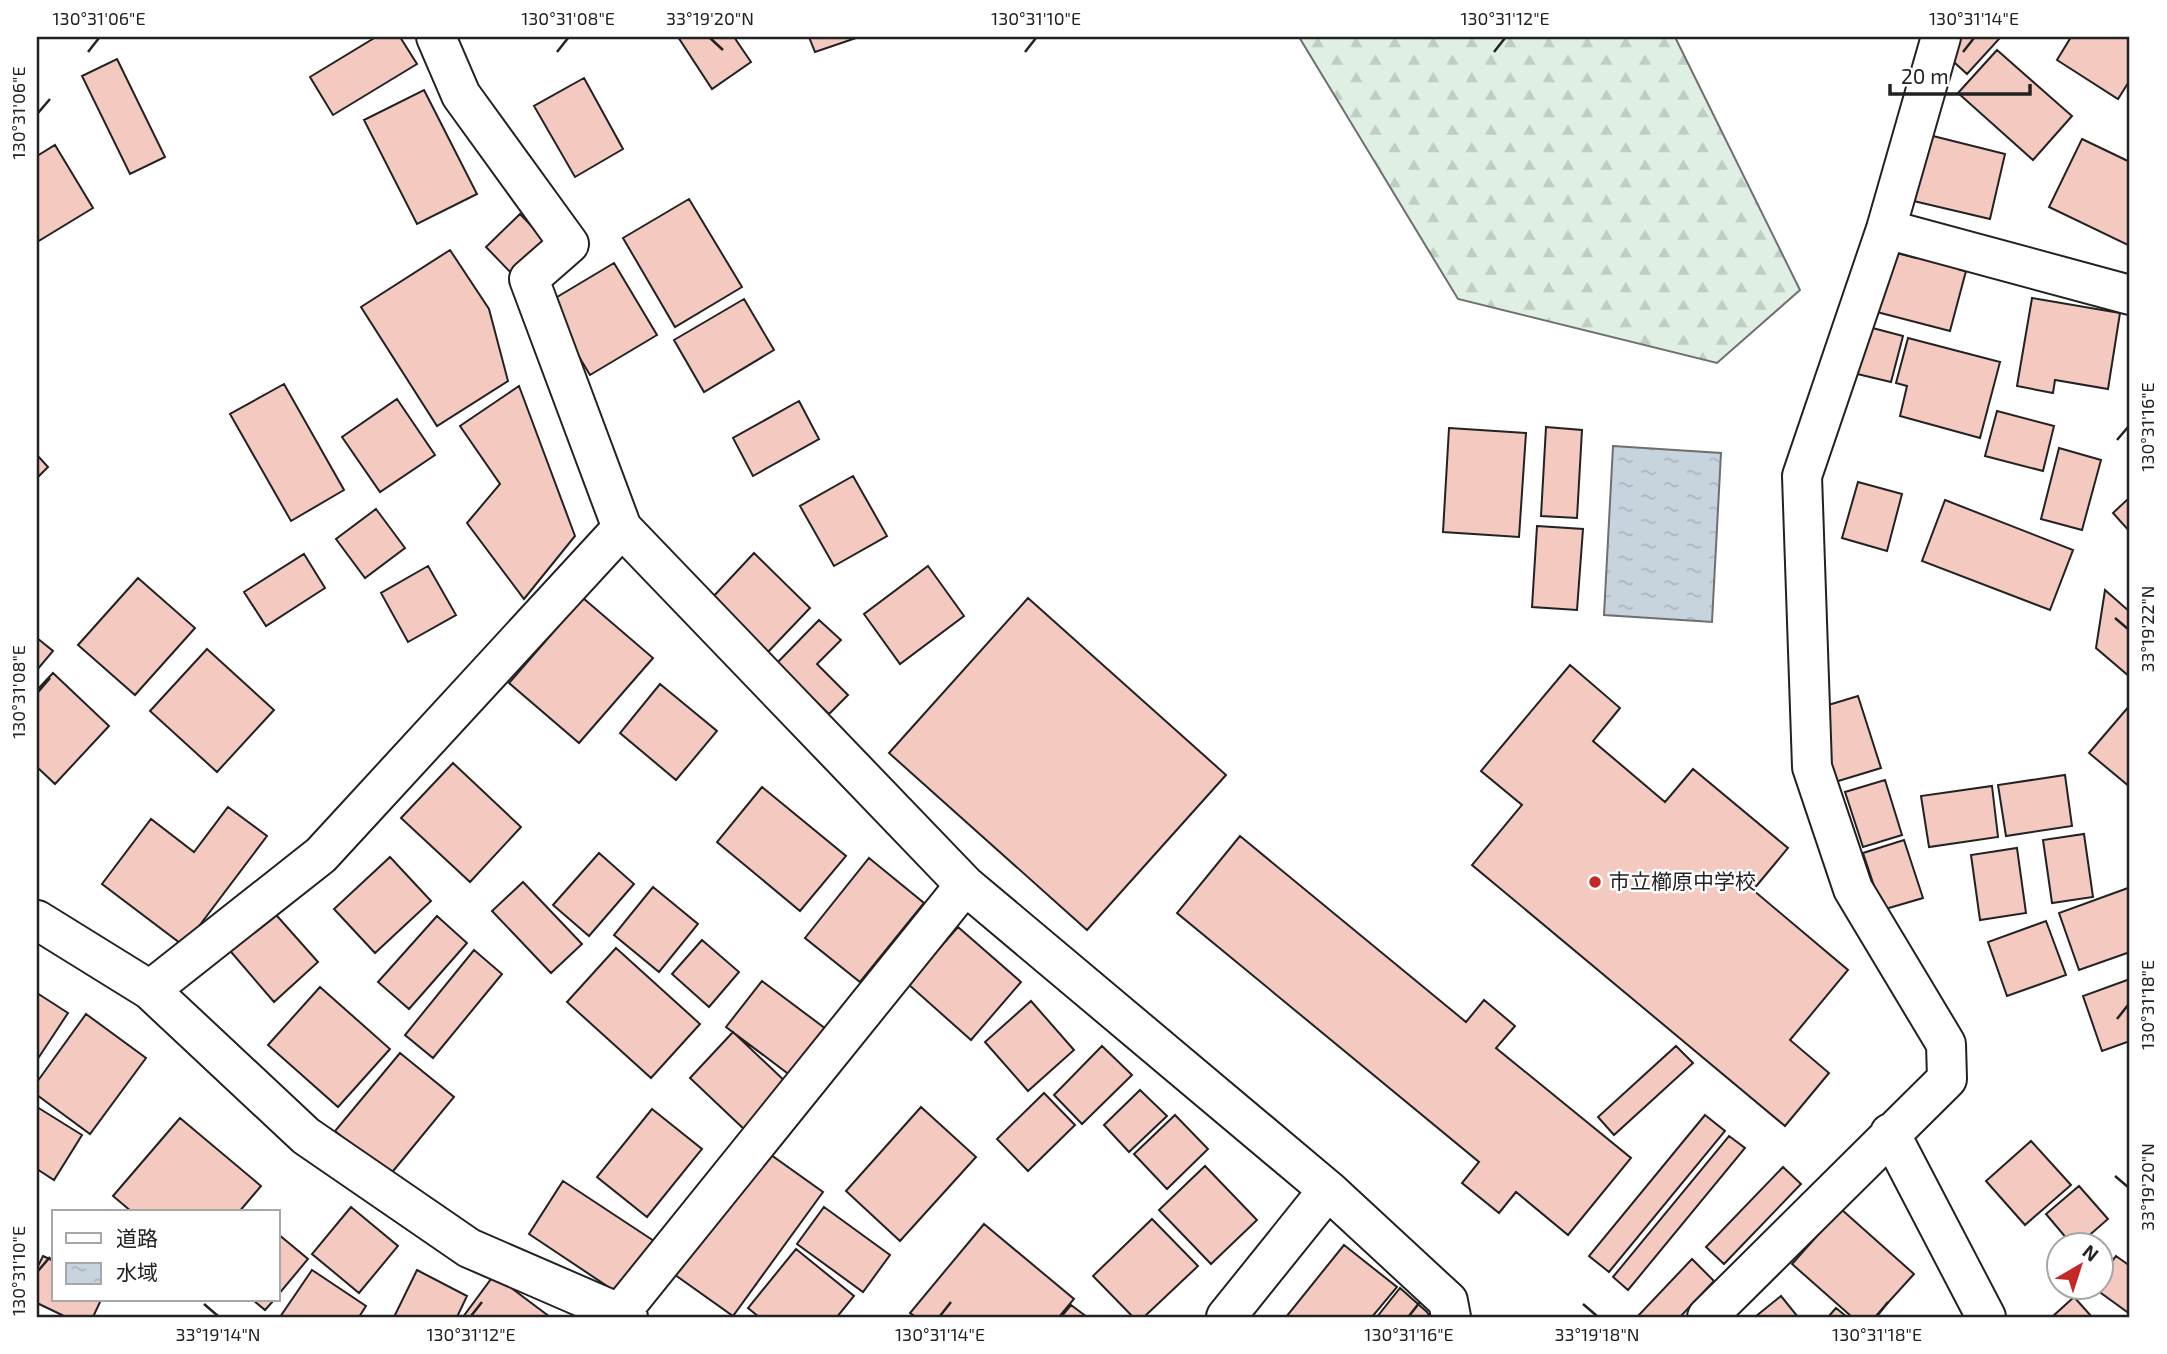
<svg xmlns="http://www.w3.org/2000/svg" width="2167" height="1354" viewBox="0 0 2167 1354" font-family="'Exo 2','Noto Sans JP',sans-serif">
  <defs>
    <pattern id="forest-firs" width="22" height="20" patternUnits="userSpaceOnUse" patternTransform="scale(1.75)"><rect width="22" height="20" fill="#e0efe3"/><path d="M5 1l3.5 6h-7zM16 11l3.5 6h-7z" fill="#c0cdc2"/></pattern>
    <pattern id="water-ripples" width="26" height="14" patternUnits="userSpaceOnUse" patternTransform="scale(1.75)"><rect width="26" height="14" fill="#c7d3dd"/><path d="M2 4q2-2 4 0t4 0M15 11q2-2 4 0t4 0" fill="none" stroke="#abb5bd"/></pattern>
  </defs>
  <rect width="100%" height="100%" fill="#fff"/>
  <!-- forest -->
  <path fill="url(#forest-firs)" stroke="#6f6f6f" stroke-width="2" d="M1299,37H1675L1800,290L1717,363L1458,299Z"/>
  <!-- water -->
  <path fill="url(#water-ripples)" stroke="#6f6f6f" stroke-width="2" d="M1613,446L1721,453L1712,622L1604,615Z"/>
  <!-- building -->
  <path fill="#f3c9c0" stroke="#222" stroke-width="2" d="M376,37H400L417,64L333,115L310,77Z
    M678,37H734L751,62L712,89Z
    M809,37H859L815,52Z
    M1937,37H1996L1999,39L1967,74L1932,42Z
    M2071,37H2130V80L2118,99L2057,60Z
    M1997,50L2072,116L2033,160L1958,93Z
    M117,59L165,157L130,174L82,76Z
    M584,78L623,149L575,177L534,106Z
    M424,90L477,194L417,224L364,120Z
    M1921,133L2005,154L1990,219L1905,199Z
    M2082,139L2130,162V246L2049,207Z
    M55,145L93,208L37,242V156Z
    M689,199L742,287L675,327L623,238Z
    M520,214L547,242L513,275L486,247Z
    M450,250L489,309L508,381L437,426L361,307Z
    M1889,251L1916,258L1917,252L1962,264L1960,270L1966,271L1950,331L1873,311Z
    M614,263L657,335L590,375L547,303Z
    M2032,298L2120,313L2108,389L2055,380L2053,393L2017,386Z
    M744,299L774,350L704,392L674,340Z
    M1865,326L1903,336L1891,382L1853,373Z
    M1908,338L2000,362L1980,438L1900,416L1907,386L1896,383Z
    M284,384L344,490L291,521L230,414Z
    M519,386L575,536L524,599L467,523L500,484L460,426Z
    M397,399L435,455L380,492L342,437Z
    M799,401L819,439L753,476L733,438Z
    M1997,411L2054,426L2043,471L1985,456Z
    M1546,427L1582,430L1577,518L1541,516Z
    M1449,428L1526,433L1519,537L1443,532Z
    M2059,448L2101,460L2082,530L2041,519Z
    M37,455L48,467L37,478Z
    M853,476L887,536L834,566L800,506Z
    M1858,482L1902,494L1887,551L1842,538Z
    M2130,497V532L2113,513Z
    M1945,500L2073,550L2050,610L1922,561Z
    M376,509L405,548L365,578L336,539Z
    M1537,526L1583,529L1577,610L1532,607Z
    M754,553L810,608L767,653L711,599Z
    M304,554L325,588L266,626L244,592Z
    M428,566L456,615L408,642L381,593Z
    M928,566L964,616L900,664L864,614Z
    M138,578L195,628L135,695L78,645Z
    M2105,590L2130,612V677L2096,648Z
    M583,598L653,658L579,743L509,683Z
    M1028,598L1226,775L1087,930L889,753Z
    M819,620L841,640L817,664L848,695L829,714L776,664Z
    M37,638L53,651L37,670Z
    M207,649L274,710L217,772L150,711Z
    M1570,665L1620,708L1593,741L1665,802L1693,769L1788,848L1753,890L1848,970L1790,1040L1829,1073L1785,1126L1472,865L1522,805L1481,771Z
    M53,673L109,726L55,784L37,767V690Z
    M660,684L717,731L676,780L620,733Z
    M1858,696L1881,768L1835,782L1812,710Z
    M2130,705V787L2089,753Z
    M453,763L521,827L470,882L401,818Z
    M2065,775L2072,826L2006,836L1998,785Z
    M1885,780L1902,835L1863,847L1845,792Z
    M1992,786L1998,837L1929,847L1921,796Z
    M762,787L846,856L800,911L717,842Z
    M228,807L267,836L184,946L102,884L151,819L194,852Z
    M2084,834L2093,897L2052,903L2043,840Z
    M1240,836L1466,1022L1484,1000L1515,1026L1496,1048L1631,1158L1568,1235L1516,1192L1499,1213L1462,1183L1479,1162L1177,913Z
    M1904,840L1923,898L1882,910L1863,853Z
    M2017,848L2026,913L1980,920L1971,855Z
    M599,853L634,884L589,936L553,905Z
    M390,857L431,901L375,953L334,909Z
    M869,858L924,903L860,982L805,938Z
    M523,882L582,944L551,973L492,911Z
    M653,887L698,924L659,972L614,935Z
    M2128,888L2130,952L2079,970L2059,913Z
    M270,908L318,962L274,1002L226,946Z
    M437,916L467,943L409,1009L378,982Z
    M2046,921L2066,975L2007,996L1988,942Z
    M958,927L1021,982L971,1040L908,984Z
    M702,940L739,972L709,1007L672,974Z
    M616,948L700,1024L651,1078L567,1002Z
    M474,950L502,974L433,1058L405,1035Z
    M2130,979V1041L2102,1051L2083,996Z
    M762,981L838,1038L803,1085L726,1027Z
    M320,987L390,1049L338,1107L268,1045Z
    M37,993L68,1013L37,1060Z
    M1031,1001L1074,1050L1028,1091L985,1042Z
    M86,1014L146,1058L90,1134L37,1095V1082Z
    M733,1032L789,1085L746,1131L690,1078Z
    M1102,1046L1132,1075L1082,1124L1054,1095Z
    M1676,1046L1693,1063L1614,1135L1598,1117Z
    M400,1053L454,1097L389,1176L335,1131Z
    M1140,1090L1167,1116L1129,1152L1104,1125Z
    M1044,1093L1075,1125L1028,1171L997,1139Z
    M37,1107L82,1135L54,1180L37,1169Z
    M921,1107L976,1157L900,1241L846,1191Z
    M652,1109L702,1149L647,1217L597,1177Z
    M1175,1115L1208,1149L1167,1189L1134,1154Z
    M1705,1115L1725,1131L1609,1272L1589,1256Z
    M180,1118L261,1186L239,1212H132L113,1196Z
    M1729,1136L1745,1148L1628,1290L1613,1277Z
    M2031,1141L2071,1185L2025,1225L1986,1181Z
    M760,1147L823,1192L733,1316L671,1272Z
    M1205,1166L1257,1220L1211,1264L1159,1210Z
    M1783,1167L1801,1184L1724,1264L1706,1247Z
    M563,1181L654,1241L619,1294L529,1234Z
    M2079,1186L2108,1219L2077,1246H2073L2046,1214Z
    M351,1207L398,1246L359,1293L312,1254Z
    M824,1207L890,1255L863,1292L797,1244Z
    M1841,1209L1914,1274L1875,1317H1852L1792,1264Z
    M1152,1219L1198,1266L1144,1317H1133L1093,1276Z
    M984,1224L1074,1299L1059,1317H916L910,1313Z
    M278,1234L308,1259L278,1295Z
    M1344,1245L1397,1287L1372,1317H1286Z
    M796,1249L854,1296L837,1317H759L748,1308Z
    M43,1256L54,1261V1300H101L93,1317H66L37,1303V1268Z
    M2116,1256L2130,1266V1314L2094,1288H2100V1278Z
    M1692,1259L1714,1281L1680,1317H1637Z
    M312,1270L366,1306L359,1317H280Z
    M417,1270L467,1296L457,1317H394Z
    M494,1275L550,1317H463Z
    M1400,1288L1427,1312L1430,1317H1377Z
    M1781,1296L1798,1317H1755Z
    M2074,1297L2092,1317H2052Z
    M253,1300H274L265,1310Z
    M1071,1305L1087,1317H1061Z
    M1836,1308L1847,1317H1828Z"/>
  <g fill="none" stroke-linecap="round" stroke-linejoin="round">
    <!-- minor casing -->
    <g stroke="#222" stroke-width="42">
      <path id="minor" d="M436,37L461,95L569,244L529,279L622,528L965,885L1328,1190L1448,1301L1451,1317
        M1886,229L2130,295
        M37,920L150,990L306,1136L469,1248L628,1317
        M150,990L321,855L622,528
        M1890,1133L1986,1317
        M620,1313L965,885
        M1226,1317L1328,1190
        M1707,1317L1947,1079L1946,1044L1853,889L1812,767L1802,476L1886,229L1941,37"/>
    </g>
    <!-- minor -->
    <use href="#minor" stroke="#fff" stroke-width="38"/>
  </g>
  <!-- ticks -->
  <path fill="none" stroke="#222" stroke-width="2.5" d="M710,38L723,50M88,52L99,38M557,52L568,38M1025,52L1036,38M1494,52L1505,38M1963,52L1974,38M38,113L50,99M2117,440L2128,427M2115,618L2128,629M38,692L50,678M2117,1019L2128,1005M2115,1176L2128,1187M38,1271L50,1257M204,1304L218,1316M1583,1304L1597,1316M471,1316L482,1302M940,1316L951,1302M1409,1316L1420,1302M1877,1316L1888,1302"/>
  <!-- markers -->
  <circle fill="#c62828" stroke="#fff" stroke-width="2.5" cx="1595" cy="882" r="7"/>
  <g text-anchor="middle" stroke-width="5" stroke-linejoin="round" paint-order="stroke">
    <!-- poi labels -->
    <g font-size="21" fill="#222" stroke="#fff" text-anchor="start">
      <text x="1609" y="889">市立櫛原中学校</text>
    </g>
  </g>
  <!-- border -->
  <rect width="2167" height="1354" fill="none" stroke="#ffffff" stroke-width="77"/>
  <!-- legend -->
  <rect x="52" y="1210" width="228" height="91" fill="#ffffff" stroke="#a7a7a7" stroke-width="2"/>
  <rect x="66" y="1233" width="35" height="10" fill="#ffffff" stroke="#a7a7a7" stroke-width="2"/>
  <text x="116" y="1246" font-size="21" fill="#222222">道路</text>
  <rect x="66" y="1263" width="35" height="21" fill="url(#water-ripples)" stroke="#a7a7a7" stroke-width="2"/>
  <text x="116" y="1280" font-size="21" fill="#222222">水域</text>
  <!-- north arrow -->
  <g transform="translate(2080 1266) rotate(39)"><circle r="33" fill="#ffffff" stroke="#a7a7a7" stroke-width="2"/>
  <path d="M0-5L12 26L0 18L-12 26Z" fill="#c62828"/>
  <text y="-10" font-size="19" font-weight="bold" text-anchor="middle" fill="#222222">N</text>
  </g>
  <!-- scale -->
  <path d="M1890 84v10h140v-10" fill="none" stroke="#222222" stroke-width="3.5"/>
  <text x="1901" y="84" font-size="21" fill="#222222" stroke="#ffffff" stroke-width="5" paint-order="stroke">20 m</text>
  <rect x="38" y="38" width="2090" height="1278" fill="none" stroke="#222" stroke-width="2.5"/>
  <g font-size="18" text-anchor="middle" fill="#222">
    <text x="99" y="25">130°31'06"E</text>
    <text x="568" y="25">130°31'08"E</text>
    <text x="710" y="25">33°19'20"N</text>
    <text x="1036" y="25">130°31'10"E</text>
    <text x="1505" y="25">130°31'12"E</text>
    <text x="1974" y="25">130°31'14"E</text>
    <text transform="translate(19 113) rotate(-90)" y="6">130°31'06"E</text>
    <text transform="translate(2148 427) rotate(-90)" y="6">130°31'16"E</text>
    <text transform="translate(2148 629) rotate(-90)" y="6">33°19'22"N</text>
    <text transform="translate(19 692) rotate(-90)" y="6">130°31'08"E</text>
    <text transform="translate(2148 1005) rotate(-90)" y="6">130°31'18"E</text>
    <text transform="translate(2148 1187) rotate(-90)" y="6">33°19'20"N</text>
    <text transform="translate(19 1271) rotate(-90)" y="6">130°31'10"E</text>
    <text x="218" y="1341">33°19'14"N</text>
    <text x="471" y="1341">130°31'12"E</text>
    <text x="940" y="1341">130°31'14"E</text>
    <text x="1409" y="1341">130°31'16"E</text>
    <text x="1597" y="1341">33°19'18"N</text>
    <text x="1877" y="1341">130°31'18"E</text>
  </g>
</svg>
